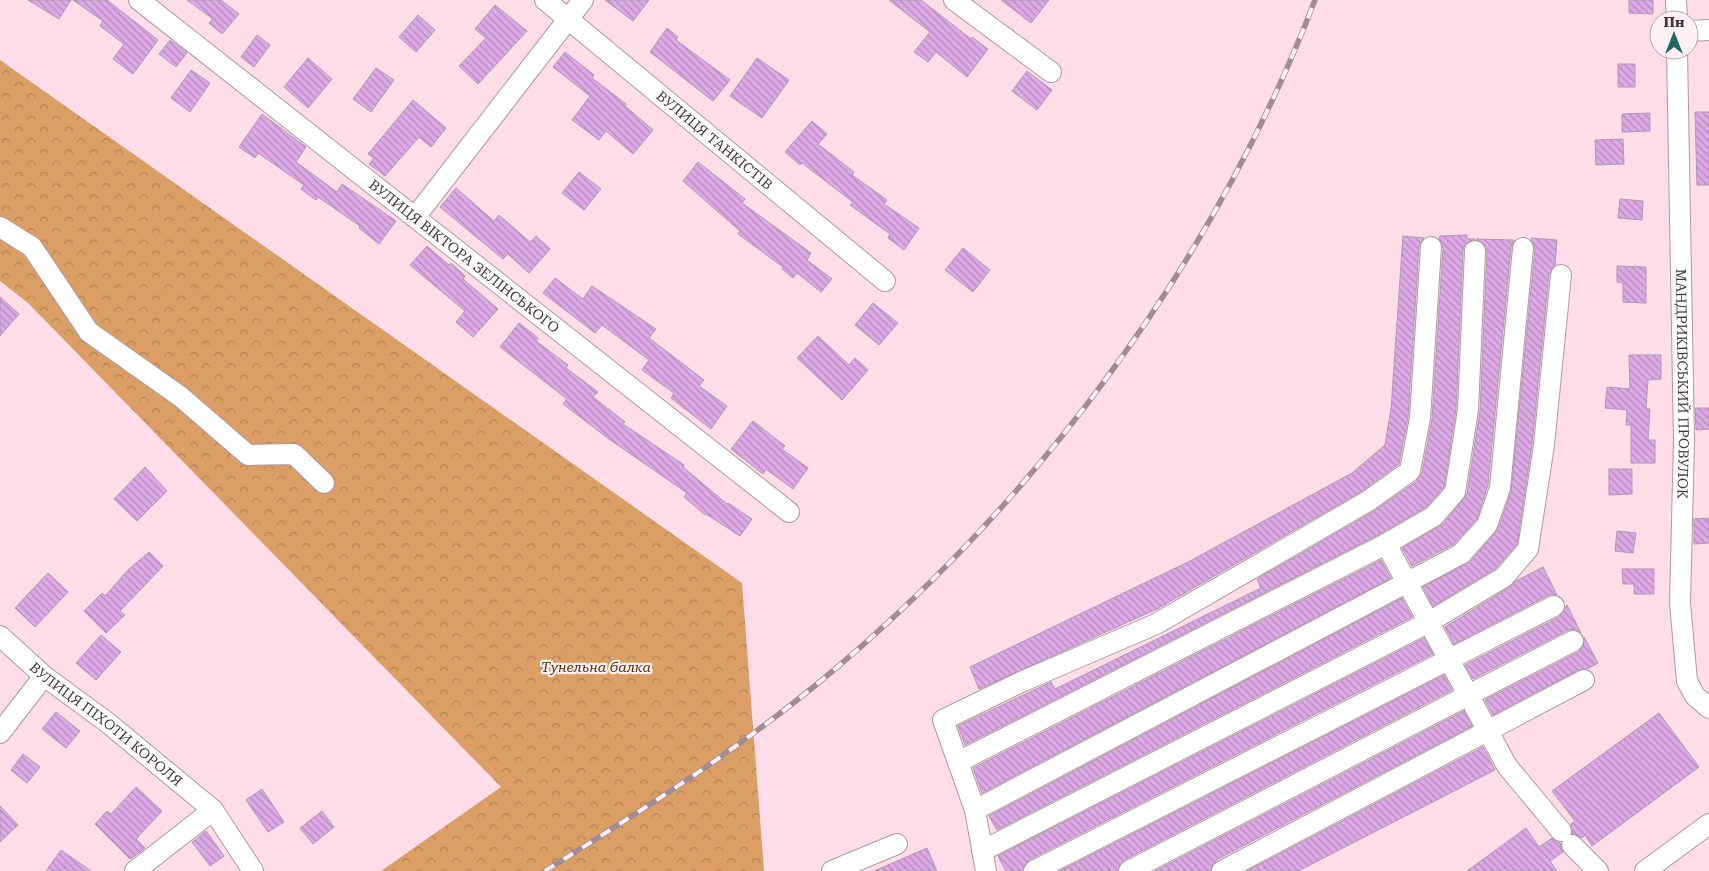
<svg xmlns="http://www.w3.org/2000/svg" width="1709" height="871" viewBox="0 0 1709 871" font-family="'Roboto Serif',serif">
  <defs>
    <pattern id="forest-crowns" width="20" height="18" patternUnits="userSpaceOnUse" patternTransform="scale(1.25)"><rect width="20" height="18" fill="#db9f66"/><path d="M2 6a3 3 0 1 1 6 0M12 15a3 3 0 1 1 6 0" fill="none" stroke="#b38255"/></pattern>
    <pattern id="building-back-hatch" width="6" height="6" patternUnits="userSpaceOnUse" patternTransform="scale(1.25)"><rect width="6" height="6" fill="#dda9e7"/><path d="M-1 5l2 2M0 0l6 6M5-1l2 2" fill="none" stroke="#b58abc"/></pattern>
  </defs>
  <rect width="100%" height="100%" fill="#fedce8"/>
  <!-- forest -->
  <path fill="url(#forest-crowns)" d="M0,60L742,583L764,871H381L501,787L28,303L0,281Z"/>
  <!-- building -->
  <path fill="url(#building-back-hatch)" stroke="#ae9ab2" d="M28,0H71L59,19Z
    M73,0H107L158,40L133,74L113,59L124,44L100,26L103,21Z
    M187,0H221L239,14L222,34L209,23L213,19Z
    M605,0H649L633,21Z
    M889,0H921L971,39L972,37L988,49L967,77L936,52L928,62L914,52L930,32Z
    M1001,0H1049L1031,23Z
    M1629,0H1653V14L1629,13Z
    M495,5L527,31L478,84L459,66L486,38L475,29Z
    M418,15L435,30L416,52L399,37Z
    M667,28L678,37L676,40L730,80L713,101L650,52Z
    M257,35L270,45L254,67L241,57Z
    M170,40L187,53L176,67L159,54Z
    M565,52L594,75L592,78L626,104L625,106L653,130L633,154L606,131L599,140L572,120L590,96L553,67Z
    M308,58L332,79L308,108L284,87Z
    M757,58L789,80L762,118L730,96Z
    M1618,64H1635V87H1618Z
    M376,68L394,80L371,112L353,99Z
    M191,70L210,83L190,112L171,98Z
    M1027,71L1052,90L1037,110L1012,91Z
    M413,100L446,128L431,147L419,137L385,176L369,164L374,158L368,154Z
    M1695,112H1709V185H1697Z
    M1650,113V131L1622,132V114Z
    M262,114L306,147L296,162L337,192L342,184L396,221L379,244L359,228L360,226L318,197L316,200L301,189L304,185L258,153L255,158L239,147Z
    M812,121L827,134L818,144L854,172L852,175L887,200L884,204L919,228L904,250L888,238L890,234L850,205L853,202L802,163L800,165L785,152Z
    M1623,139L1624,164L1596,165L1595,140Z
    M698,162L745,199L742,203L811,253L807,260L832,279L821,292L797,273L793,278L782,269L783,267L738,234L740,231L683,181Z
    M579,172L601,189L584,210L562,193Z
    M456,188L494,221L499,215L530,242L536,236L550,249L529,273L508,254L503,259L440,207Z
    M1620,199L1643,201L1642,220L1618,218Z
    M1467,235V239H1475L1465,244L1463,250L1456,409L1444,487L1426,507L1380,534L965,745L958,726L1051,682L1055,689L1261,588L1257,579L1374,511L1417,481L1422,473L1432,419L1443,248L1439,239L1440,236Z
    M1403,236L1424,238L1419,246L1408,417L1399,464L1362,491L1157,609L979,689L970,667L1190,561L1352,473L1385,445L1391,409Z
    M1531,238L1557,240L1555,265L1549,274L1532,444L1517,544L1496,568L1433,606L1423,587L1470,562L1498,529L1511,492L1535,249Z
    M1476,239L1514,240L1511,247L1488,485L1477,519L1454,544L1412,566L1402,548L1443,524L1467,494L1480,411L1487,252L1485,245Z
    M427,246L449,265L451,263L465,276L463,279L498,309L473,337L456,322L465,311L410,265Z
    M963,248L990,270L973,292L945,270Z
    M1617,266L1646,267V303L1623,302V283L1617,282Z
    M555,278L583,299L592,286L656,329L649,338L704,380L699,386L727,406L711,429L671,398L674,393L642,370L649,360L602,325L595,333L543,293Z
    M0,297L19,314L0,336Z
    M873,303L898,323L879,345L855,325Z
    M519,323L538,338L536,341L568,365L566,368L598,392L593,397L625,422L623,424L684,465L683,467L727,504L728,503L752,519L740,536L706,514L705,515L684,497L687,493L609,439L563,404L567,399L500,347Z
    M818,336L849,365L855,358L868,370L842,400L797,358Z
    M1629,355H1661V379L1648,380L1646,409H1650L1648,440H1655V463H1631V425H1626L1627,410L1605,408L1607,387L1630,389Z
    M1695,408H1709V429L1696,430Z
    M753,421L785,446L782,449L808,468L793,489L766,469L763,474L731,449Z
    M145,467L167,491L137,521L114,499Z
    M1609,469H1632V494L1609,495Z
    M1709,518V543L1694,544V519Z
    M1617,531L1636,533L1633,553L1615,551Z
    M149,552L163,566L120,611L125,615L106,633L84,611L102,593L105,596L128,570Z
    M1381,560L1391,578L982,793L973,768Z
    M1543,567L1557,595H1549L1454,644L1445,627L1510,587L1516,581Z
    M1622,569H1654V594H1634V584H1623Z
    M48,573L68,592L35,627L15,608Z
    M1402,598L1412,617L997,830L989,816Z
    M1567,605L1581,633L1574,629L1568,630L1473,679L1465,665L1559,617Z
    M101,635L121,652L96,680L76,663Z
    M1584,637L1598,663L1587,669L1578,670L1493,715L1485,700L1578,652L1583,647Z
    M1424,638L1433,654L1029,860L1022,871H1006L998,856Z
    M1444,675L1452,690L1124,860L1117,871H1060Z
    M1464,711L1472,726L1216,860L1210,871H1155Z
    M56,712L80,731L66,748L42,729Z
    M1659,713L1699,767L1592,846L1585,835L1582,838L1572,833L1571,824L1575,821L1552,791Z
    M1483,747L1495,770L1298,871H1247Z
    M23,754L40,767L27,783L11,770Z
    M136,787L162,811L136,839L145,848L130,859L95,824L107,811L111,814Z
    M262,789L284,822L268,832L246,800Z
    M0,806L18,825L0,842Z
    M322,811L334,827L313,844L300,828Z
    M1526,828L1539,847L1552,838L1560,843L1563,852L1550,861L1557,871H1467Z
    M206,831L224,856L210,866L192,842Z
    M927,848L937,871H874Z
    M61,850L91,871H46Z"/>
  <g fill="none" stroke-linecap="round" stroke-linejoin="round">
    <!-- minor casing -->
    <g stroke="#b596a1" stroke-width="22">
      <g id="minor">
        <path id="s1" d="M139,0L789,512"/>
        <path id="s2" d="M545,0L885,281"/>
        <path d="M954,0L1051,72"/>
        <path d="M1676,0L1677,20"/>
        <path d="M1689,31L1709,30"/>
        <path id="s3" d="M1677,50L1684,441L1680,603L1687,681L1695,696L1709,708"/>
        <path d="M416,216L583,0"/>
        <path d="M0,227L32,247L89,332L181,397L248,455L294,454L324,483"/>
        <path d="M1386,544L1434,516L1455,492L1468,410L1475,251"/>
        <path id="s4" d="M0,636L44,676L108,723L213,810L253,871"/>
        <path d="M0,733L44,676"/>
        <path d="M958,762L1386,544L1507,766L1561,831"/>
        <path d="M975,810L1461,554L1487,525L1500,488L1523,248"/>
        <path d="M1572,845L1598,871"/>
        <path d="M982,851L1429,622L1504,577L1528,549L1544,445L1561,275"/>
        <path d="M135,871L213,810"/>
        <path d="M832,871L897,844"/>
        <path d="M986,871L975,810L943,720L1021,682L1156,624L1368,501L1410,471L1420,418L1431,247"/>
        <path d="M1034,871L1554,606"/>
        <path d="M1129,871L1573,641"/>
        <path d="M1222,871L1584,680"/>
        <path d="M1645,871L1709,824"/>
      </g>
    </g>
    <!-- minor -->
    <use href="#minor" stroke="#fff" stroke-width="20"/>
    <!-- rail casing -->
    <g stroke="#a38b93" stroke-width="5.5">
      <path id="rail" d="M545,871C636,814 727,757 811,689C1031,510 1213,266 1315,0"/>
    </g>
    <!-- rail -->
    <use href="#rail" stroke="#fef0f4" stroke-width="4" stroke-dasharray="11" stroke-linecap="butt"/>
  </g>
  <g text-anchor="middle" stroke-width="4.5" stroke-linejoin="round" paint-order="stroke">
    <!-- street labels -->
    <g font-size="14" fill="#44373b" stroke="#fef0f4">
      <text dy="5" stroke="none"><textPath href="#s2" startOffset="220">ВУЛИЦЯ ТАНКІСТІВ</textPath></text>
      <text dy="5" stroke="none"><textPath href="#s1" startOffset="414">ВУЛИЦЯ ВІКТОРА ЗЕЛІНСЬКОГО</textPath></text>
      <text dy="5" stroke="none"><textPath href="#s3" startOffset="334">МАНДРИКІВСЬКИЙ ПРОВУЛОК</textPath></text>
      <text dy="5" stroke="none"><textPath href="#s4" startOffset="138">ВУЛИЦЯ ПІХОТИ КОРОЛЯ</textPath></text>
    </g>
    <!-- park labels -->
    <g font-size="14" font-style="italic" fill="#562f00" stroke="#fef0f4">
      <text x="596" y="672">Тунельна балка</text>
    </g>
  </g>
  <!-- north arrow -->
  <g transform="translate(1674 35)"><circle r="24" fill="#fef0f4" stroke="#b4a6aa"/>
  <path d="M0-4L9 19L0 12L-9 19Z" fill="#1e6861"/>
  <text y="-8" font-size="14" font-weight="bold" text-anchor="middle" fill="#44373b">Пн</text>
  </g>
</svg>
